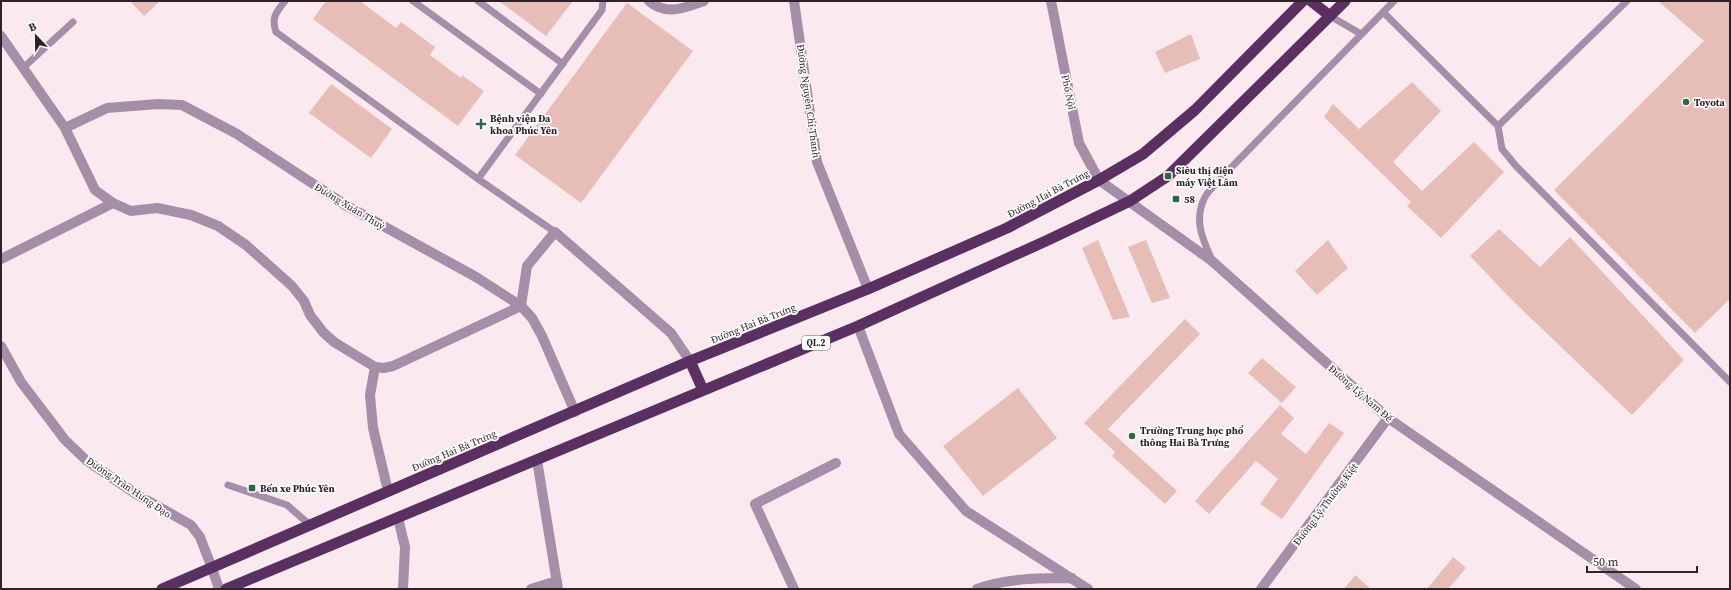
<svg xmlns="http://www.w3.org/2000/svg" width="1731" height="590" viewBox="0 0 1731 590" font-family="'Source Serif 4',serif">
  <rect width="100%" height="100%" fill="#faeaef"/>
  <!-- building -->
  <path fill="#e6bdb7" d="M130,1H160L144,16Z
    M326,1H360L396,28L401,22L435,47L430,55L461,78L462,75L484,91L458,126L313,19Z
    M499,1H573L546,36Z
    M1658,1H1730V299L1695,333L1554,190L1704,41Z
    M627,3L693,51L581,203L515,155Z
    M1191,34L1200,59L1165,73L1155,52Z
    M1412,82L1441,111L1393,162L1422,191L1474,142L1504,172L1441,238L1407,206L1411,202L1324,117L1333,104L1359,129Z
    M331,84L392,129L371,158L309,113Z
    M1499,229L1540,267L1570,237L1684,360L1632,415L1510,298L1470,256Z
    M1098,240L1130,317L1113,320L1082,248Z
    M1146,240L1170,298L1152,303L1128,247Z
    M1328,240L1348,268L1317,295L1295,271Z
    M1185,319L1200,334L1108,429L1177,491L1165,504L1112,456L1115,452L1084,423Z
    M1262,358L1296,387L1282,403L1248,373Z
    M1018,388L1057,438L983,496L943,446Z
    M1280,405L1294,418L1281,434L1306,454L1329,423L1344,433L1282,519L1260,504L1278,479L1256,461L1209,514L1195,501Z
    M1453,557L1466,568L1448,589H1427Z
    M1355,575L1371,589H1344Z"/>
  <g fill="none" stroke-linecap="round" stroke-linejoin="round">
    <!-- service -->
    <path stroke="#a48ea8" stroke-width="7" d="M285,1C276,12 271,18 276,32L478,179L602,10L603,1
      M413,1L541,94
      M478,1L563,64
      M1383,12L1498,126L1502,149L1516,166L1730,382
      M1330,16L1361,34
      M24,67L73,22
      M1498,126L1627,1
      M478,179L555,232
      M1212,260C1203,240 1193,220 1205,197C1208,191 1216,184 1221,178L1394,1
      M228,485L287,505L310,525"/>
    <!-- minor -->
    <path stroke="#a48ea8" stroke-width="10" d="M649,1C666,16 685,8 704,1
      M794,1L817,162L868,289
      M1051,1L1079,143L1099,180
      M1,36L65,128L95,190L113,203L131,211L157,208L191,215L218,226L246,245L292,286L304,301L310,315L323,332L334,342L375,367L370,395L373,428L388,491
      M65,128L107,108L158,104L182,105L237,134L347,206L476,277L521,306L532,318L542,336L575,412
      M1,259L113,203
      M858,326L899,434L966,511L1088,589
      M1,346L21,382L65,440L86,460L136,494L191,525L200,537L212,568
      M375,367L384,368L393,366L521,306L527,266L555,232L671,333L690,361
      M537,460L558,589
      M398,518L405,547L403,589
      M531,589L557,581
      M794,589L755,504L836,463
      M977,589C1006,578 1041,578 1072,578
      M1261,589L1388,418"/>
    <!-- tertiary -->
    <path stroke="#a48ea8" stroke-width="10" d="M1099,180L1212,261L1388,418L1636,589
      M212,568L219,589"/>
    <!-- trunk -->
    <path stroke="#5a3061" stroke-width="11" d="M1311,1L1330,16
      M690,361L703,390
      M162,589L690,361L868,289L1007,228L1099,180L1143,154L1195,110L1303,1
      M226,589L858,326L1048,240L1130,201L1168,176L1345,1"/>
  </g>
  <!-- markers -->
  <g fill="#2f664d" stroke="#fff" stroke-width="1.5">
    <circle cx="1686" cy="102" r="4"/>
    <path d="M479 118h4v4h4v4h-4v4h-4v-4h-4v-4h4z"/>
    <rect x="1164" y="172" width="8" height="8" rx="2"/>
    <rect x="1172" y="195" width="8" height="8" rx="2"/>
    <circle cx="1132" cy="436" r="4"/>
    <rect x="248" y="484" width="8" height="8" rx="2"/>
  </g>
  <g text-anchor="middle" stroke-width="3.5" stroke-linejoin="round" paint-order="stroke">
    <!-- shield labels -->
    <rect fill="#fff" stroke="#6f6468" stroke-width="1" x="802" y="336" width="28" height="14" rx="3"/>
    <g font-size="9" font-weight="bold" fill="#312227">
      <text x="816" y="346">QL.2</text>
    </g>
    <!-- street labels -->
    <g font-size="10" fill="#312227" stroke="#fff">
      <text transform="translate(1069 92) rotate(78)" y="4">Phố Nội</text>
      <text transform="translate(809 101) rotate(82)" y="4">Đường Nguyễn Chí Thanh</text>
      <text transform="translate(1048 193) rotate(-28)" y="4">Đường Hai Bà Trưng</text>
      <text transform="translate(350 206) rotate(31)" y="4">Đường Xuân Thuỷ</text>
      <text transform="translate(753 323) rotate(-22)" y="4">Đường Hai Bà Trưng</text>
      <text transform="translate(1361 393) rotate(41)" y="4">Đường Lý Nam Đế</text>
      <text transform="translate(454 450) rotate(-23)" y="4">Đường Hai Bà Trưng</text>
      <text transform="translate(129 487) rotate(34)" y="4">Đường Trần Hưng Đạo</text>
      <text transform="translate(1325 504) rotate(-53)" y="4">Đường Lý Thường Kiệt</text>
    </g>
    <!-- poi labels -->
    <g font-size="10" font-weight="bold" fill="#312227" stroke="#fff" text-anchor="start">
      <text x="1694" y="106">Toyota</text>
      <text x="490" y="122">Bệnh viện Đa<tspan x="490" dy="12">khoa Phúc Yên</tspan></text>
      <text x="1176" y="174">Siêu thị điện<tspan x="1176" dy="12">máy Việt Lâm</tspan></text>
      <text x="1184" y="203">58</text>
      <text x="1140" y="434">Trường Trung học phổ<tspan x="1140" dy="12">thông Hai Bà Trưng</tspan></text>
      <text x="260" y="492">Bến xe Phúc Yên</text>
    </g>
  </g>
  <!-- border -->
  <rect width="1731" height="590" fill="none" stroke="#312227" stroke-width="4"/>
  <!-- north arrow -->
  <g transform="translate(36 36) rotate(338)" stroke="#ffffff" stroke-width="3" paint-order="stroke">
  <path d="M0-3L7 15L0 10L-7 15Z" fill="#312227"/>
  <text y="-6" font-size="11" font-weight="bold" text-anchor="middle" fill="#312227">B</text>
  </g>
  <!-- scale -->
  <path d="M1587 566v6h110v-6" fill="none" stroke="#312227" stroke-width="2"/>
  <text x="1593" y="566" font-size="12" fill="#312227" stroke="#ffffff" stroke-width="3" paint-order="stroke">50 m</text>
</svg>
